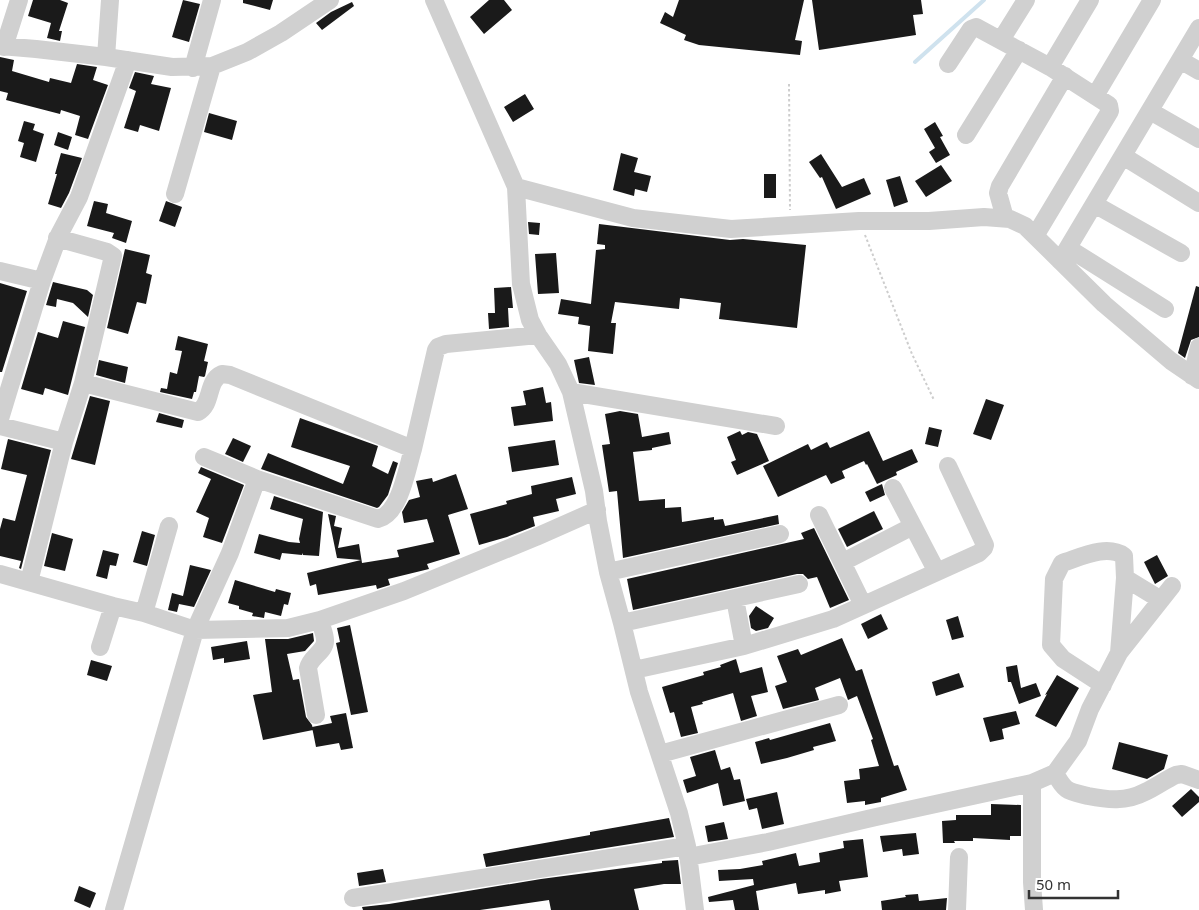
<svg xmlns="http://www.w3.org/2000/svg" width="1199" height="910" viewBox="0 0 1199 910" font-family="'Noto Sans',sans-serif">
  <rect width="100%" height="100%" fill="#fff"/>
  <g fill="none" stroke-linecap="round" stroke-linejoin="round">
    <!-- stream -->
    <path stroke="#cfe2ee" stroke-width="4" d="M915,62L984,0"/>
  </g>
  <!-- building -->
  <path fill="#1a1a1a" d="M33,0H60L68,3L59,31H62L60,41L47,38L51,23L28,16Z
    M183,0L200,4L189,42L172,37Z
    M243,0H273L270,10L243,3Z
    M489,0H504L512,10L484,34L470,17Z
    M679,0H804L795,40L802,41L800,55L699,45L684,40L686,35L660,23L665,12L673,17Z
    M812,0H921L923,14L913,15L916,35L819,50Z
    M352,2L354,6L322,30L316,23L331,12Z
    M0,57L14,60L12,71L49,82L50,78L71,83L77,64L97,67L93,80L108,85L88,139L75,135L80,116L61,110L60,114L6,100L8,93L0,91Z
    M135,72L154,76L151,84L171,88L159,131L140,125L138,132L124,128L136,91L129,88Z
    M525,94L534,109L513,122L504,107Z
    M209,113L237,121L232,140L204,132Z
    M24,121L35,124L33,130L44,134L36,162L20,157L24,143L18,141Z
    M935,122L943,136L940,137L950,155L936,163L929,152L935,148L924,129Z
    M58,132L72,137L68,150L54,145Z
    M61,153L82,158L69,193L61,208L48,204L57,174H55Z
    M621,153L638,158L634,172L651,176L647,192L635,189L634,196L613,190Z
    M821,154L842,187L864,178L871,194L836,209L822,177L820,178L809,162Z
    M941,165L952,181L926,197L915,181Z
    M764,174H776V198H764Z
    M900,176L908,202L894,207L886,180Z
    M94,201L108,204L106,213L132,221L126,243L112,238L114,233L87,226Z
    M166,201L182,207L175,227L159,221Z
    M528,222L540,223L539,235L529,234Z
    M599,224L730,240L743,239L806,245L797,328L719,319L721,303L680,298L679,309L615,302L611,323H616L613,354L588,351L590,326L578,324L579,317L558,314L561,299L591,304L596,250L605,249V245L597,244Z
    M125,249L150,255L146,273L152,275L146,304L137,302L128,334L107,328Z
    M556,253L559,293L538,294L535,254Z
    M53,282L87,290L93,295L88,317L73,303L57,299L56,307L46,305Z
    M0,283L27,291L2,372H0Z
    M1196,286L1199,287V337L1191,340L1185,358L1178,353Z
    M511,287L513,308H508L509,327L489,329L488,313H495L494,288Z
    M63,321L85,327L68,395L45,388L43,395L21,389L38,332L58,338Z
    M178,336L208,344L204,361L208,362L205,376L204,377L199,376L196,392H194L192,399L160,392L161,388L167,389L170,372L177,374L182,351L175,350Z
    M589,357L595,385L579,383L574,360Z
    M99,360L128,367L125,383L96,375Z
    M543,387L546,403L551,402L553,421L514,426L511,407L526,405L523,391Z
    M90,396L110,401L95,465L71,459Z
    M986,399L1004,405L991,440L973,434Z
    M620,411L638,414L642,437L669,432L671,444L652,448V450L633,452L639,501L665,499V508L681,507L682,522L714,517V520L723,519L725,526L778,515L779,524L623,558L617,491L609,492L602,445L610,444L605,414Z
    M159,413L184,420L182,428L156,422Z
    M300,418L378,446L372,466L388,474L393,461L398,463L388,495L379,507L377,508L261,469L268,453L343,484L350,466L291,447Z
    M929,427L942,430L938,447L925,444Z
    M740,431L742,435L748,432L757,434L769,461L737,475L731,462L736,460L727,437Z
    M869,431L883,461L912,449L918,462L896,472L897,475L877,484L867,464L866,465L864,461L842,471L845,478L831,484L826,475L778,497L763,466L808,444L811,450L827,442L830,448Z
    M233,438L251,446L243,462L225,454Z
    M8,439L51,450L21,569L19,568L21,561L0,556V529L3,518L15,521L27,475L1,469Z
    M555,440L559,465L512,472L508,447Z
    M201,467L244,485L222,543L203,537L209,518L196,512L211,479L198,473Z
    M456,474L468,509L448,515L460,554L427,564L429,569L388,579L390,585L377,589L376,585L318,595L316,584L310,586L307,573L361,560L337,558L328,514L336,516L334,526L342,528L338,548L359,544L362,563L399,557L397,550L434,542L427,519L404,523L402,512L409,500L420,497L416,481L432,478L433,482Z
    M572,477L576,494L556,499L559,511L533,517L535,526L507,537L479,545L470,514L507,504L506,501L532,494L531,486Z
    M882,484L885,495L870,502L865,492Z
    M274,496L323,512L319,556L303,555L302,553V555L282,553L280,560L254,553L259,534L289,542L300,543L299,539L303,519L270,509Z
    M874,511L883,529L847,547L838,529Z
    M814,528L849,600L830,608L817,577L808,579L803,574H797L633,610L627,579L804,539L801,533Z
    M142,531L155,535L147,566L133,562Z
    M52,533L73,539L65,571L44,566Z
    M103,550L119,554L116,566L110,565L107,579L96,576Z
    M1157,555L1168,576L1155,584L1144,562Z
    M190,565L211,570L194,607L179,604L177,612L168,610L172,593L183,596Z
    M235,580L275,592L276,589L291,593L288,605L284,604L281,616L265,612L264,618L252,616L253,613L239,609V606L228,603Z
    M756,606L774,618L768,628L756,631L751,628L749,616Z
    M881,614L888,629L868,639L861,624Z
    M958,616L964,637L952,640L946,620Z
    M350,625L368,712L351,715L336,643L340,642L337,628Z
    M313,633L314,641L305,651L287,654L293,680L299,679L306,717L312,725L313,730L263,740L253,695L272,692L265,639H288Z
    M842,638L856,671L862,669L894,766L898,765L907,790L881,798V802L865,805V801L847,803L844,781L860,779L859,769L879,766L871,740L873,739L857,696L848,700L840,678L815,688L819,700L783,709L775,686L787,682L777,656L798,649L801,655Z
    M247,641L250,659L224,663V658L213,660L211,647Z
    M736,659L740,673L762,667L768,692L751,696L757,716L741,721L733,693L702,702L703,704L691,707L698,733L681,737L674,712L670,713L662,687L704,675L703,672L721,667L720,665Z
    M91,660L112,666L107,681L87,675Z
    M1017,665L1021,688L1036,683L1041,696L1019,704L1011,682H1008L1006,667Z
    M959,673L964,687L936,696L932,682Z
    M1057,675L1079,688L1056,727L1035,716L1047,694L1045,695Z
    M1016,711L1020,724L1002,729L1004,739L990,742L983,718Z
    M346,713L353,748L341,750L339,743L316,747L312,727L332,723L330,716Z
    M830,723L836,741L813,747L814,750L787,758L761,764L755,742L769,738L770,740Z
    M1119,742L1168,755L1164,769L1147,779L1112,769Z
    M715,750L721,770L730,767L734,780L740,779L745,801L723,806L718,783L687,793L683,780L696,776L690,757Z
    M1191,789L1199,797V802L1182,817L1172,806Z
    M777,792L784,824L762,829L757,808L749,810L746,799Z
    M991,804L1021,805V836H1010V840L973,838V841H954L955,843H943L942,821L956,820V815H991Z
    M669,818L674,837L486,867L483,854L590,835V832Z
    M724,822L728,839L708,842L705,826Z
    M916,833L919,854L903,856L902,849L883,852L880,836Z
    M863,839L868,877L839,881L841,891L825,894V890L798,894L796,883L756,891L759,910H735L733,900L709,902L708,897L754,885L753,879L719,881L718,870L740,869L763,865L762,861L796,853L799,866L820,862L819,853L844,848L843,841Z
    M678,860L681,884H664L634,889L639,910H551L549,900L480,910H363L362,907L389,904L541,879L662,863V861Z
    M383,869L386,882L359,886L357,873Z
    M79,886L96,893L90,908L74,901Z
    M918,894L919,901L947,898L946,910H882L881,901L906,897L905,895Z"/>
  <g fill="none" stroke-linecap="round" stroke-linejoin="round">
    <!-- path -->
    <path stroke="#cdcdcd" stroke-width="2" stroke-dasharray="2.5 2.5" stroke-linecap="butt" d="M789,84L790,210
      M865,235L912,354L934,400"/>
    <!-- minor -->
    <path stroke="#d0d0d0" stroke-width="18" d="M434,0L516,187L521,284L530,320L538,335L558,364L571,392L594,491L598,521L608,572L622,623L639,692L679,813L687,846L695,910
      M1001,40L1026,0
      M0,46L36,49L106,57L172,67L212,66L247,52L281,33L330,0
      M4,47L19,0
      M106,57L110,0
      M1180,60L1199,71
      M948,64L971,29L976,27L1050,67L1109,105L1110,111L1035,236
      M1050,67L1090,0
      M193,68L212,0
      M1095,96L1152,0
      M1150,111L1199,139
      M966,135L1019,50
      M1123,156L1199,203
      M516,187L633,218L731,229L859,221H929L984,217L1010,219L1025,226L1104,304L1171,361L1199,380
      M175,194L212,66
      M1094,204L1181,253
      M1005,218L998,193L1000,186L1065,76
      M57,238L107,252L113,256L83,383
      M1068,248L1165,309
      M1060,261L1199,28
      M0,271L42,281
      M1192,376L1199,347
      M571,392L776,426
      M0,419L42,281L59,235L79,197L128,60
      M0,426L64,442L83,383L198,412C213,404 206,381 222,374L230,375L413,449L436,350L438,347L446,344L538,335
      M204,457L257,479
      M893,488L937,572
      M819,515L863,605
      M843,562L913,526
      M608,572L780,534
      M0,574L113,606L144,613L195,630L288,628L320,620L404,591L536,537L597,510
      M1125,578L1161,600
      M29,582L64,442
      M735,599L744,646
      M144,613L169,526
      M622,623L799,584
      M100,647L113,606
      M634,670L744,646L833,619L979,553L984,548L985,545L948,466
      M1103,685L1063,659L1051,645L1054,579L1062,563C1081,557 1107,544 1124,556L1125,578L1119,653
      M316,715L308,668C310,657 326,651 325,640C325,634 321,626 320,620
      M660,754L839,705
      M1055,773C1065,792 1068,791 1088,796C1108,800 1126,802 1145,792C1156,787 1165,780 1176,775L1182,774L1199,780
      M1032,783V882L1034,910
      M688,857L768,842L876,817L1032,783L1055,773L1078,741L1090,709L1119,653L1172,586
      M353,898L687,846
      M114,910L195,630L230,553L257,479L378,519C400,514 407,468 413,449
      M957,910L959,857"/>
  </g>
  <!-- scale -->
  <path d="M1029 890v8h89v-8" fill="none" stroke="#333333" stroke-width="2.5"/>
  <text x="1036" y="890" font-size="15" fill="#333333" stroke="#ffffff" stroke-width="4" paint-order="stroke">50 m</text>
</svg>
